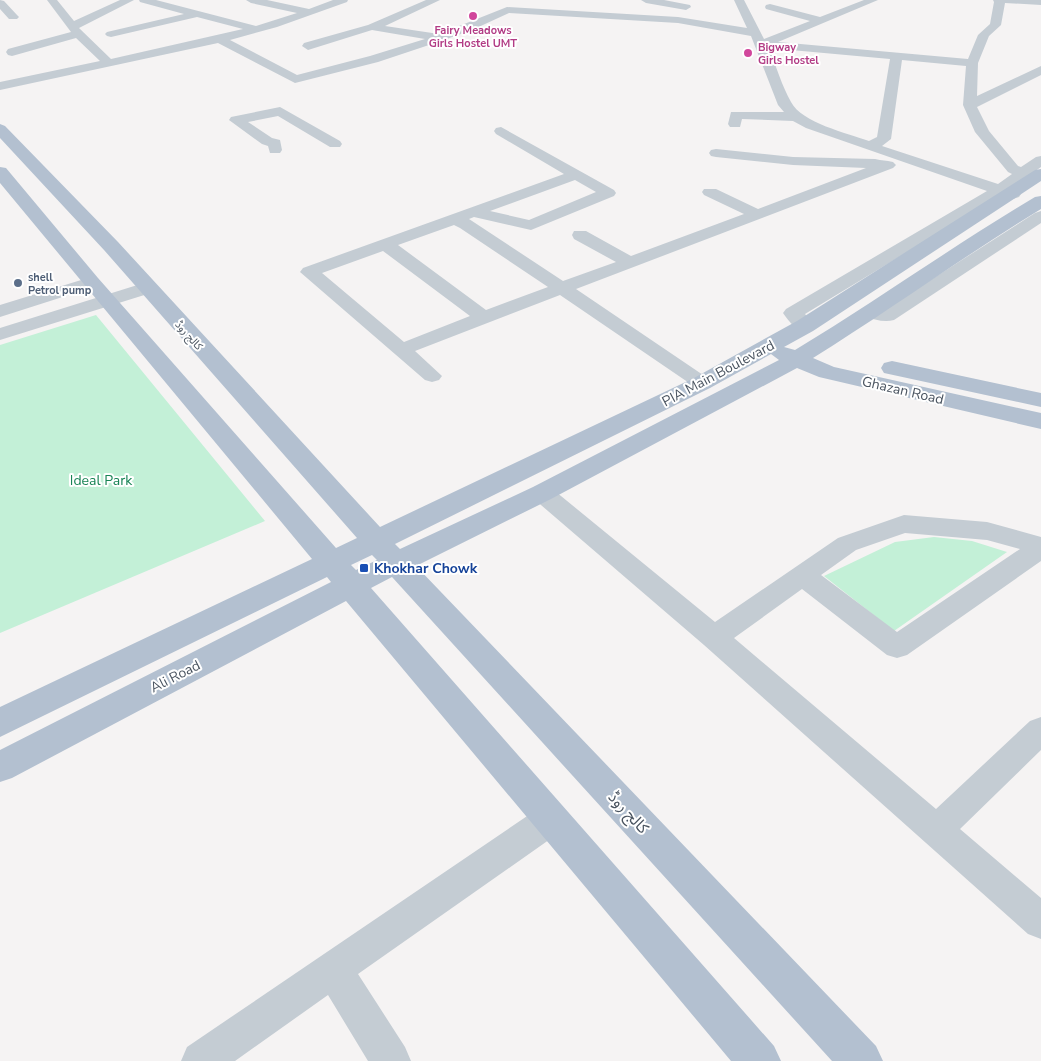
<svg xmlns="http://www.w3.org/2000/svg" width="1041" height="1061" viewBox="0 0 1041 1061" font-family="'Nunito Sans','Noto Sans Arabic',sans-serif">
  <rect width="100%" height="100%" fill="#f5f3f3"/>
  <!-- green -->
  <path fill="#c3f0d7" d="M96,315L265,521L0,633V345Z
    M934,537L972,541L1007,552L894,631L824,576L895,542Z"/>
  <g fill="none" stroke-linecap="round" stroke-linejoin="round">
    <!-- minor -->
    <path fill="#c4ccd3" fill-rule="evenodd" d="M0,0L4,1L17,15L19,17L17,19H9L0,9Z
      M47,0H57L74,21L120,0H134L79,28L111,59L243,29L197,17L111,37L107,36L105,34L107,32L184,14L140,2L139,0H156L256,26L297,13L251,3L246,0H267L309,9L333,0H348L347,2L277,27L230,40L297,75L370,56L425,39L372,30L308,50L302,46L304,43L368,25L426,0H440L385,26L439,34L507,7L678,17L747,28L734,0H744L764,39L810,21L766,9L765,7L766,5L770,4L820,17L864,0H878L778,42L968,59L978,35L990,24L994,2L993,0H1041V5L1005,3L1001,25L989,36L978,63L977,96L1041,66V75L977,107L989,131L1018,166L1021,167L1036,157L1041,156V167L1034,172L1040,175L1041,180L1035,183L1024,179L1011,188L1019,191L1021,194L1019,197L1013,199L1001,195L805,314L815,326L812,330C798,334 791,324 783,313L786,309L987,191L806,128L793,121L742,119L740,127H730L728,124L731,112H784L778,105L751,36L678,23L509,13L472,30L438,42L378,62L295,83L218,43L0,90V82L100,61L76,38L12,56L8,55L6,52L8,49L71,32ZM769,48L890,59L877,137L869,141C847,133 802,123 791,102C782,86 776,66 769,48ZM902,60L966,66L963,105L975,132L1008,172L1012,174L998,184L882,146L891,139Z
      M641,0H664L690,5L691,7L686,10L646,3Z
      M280,107L340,141L342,144L340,147H330L278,116L248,122L272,138L280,140L282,150L280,153H270L268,146L262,144L229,120L231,117Z
      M501,127L614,190L616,193L614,196L531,230L474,217L469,219L563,281L616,262L574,239L572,235L574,231H586L631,256L744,214L704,195L702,192L704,189H716L758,209L866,168L793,165L716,157L711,156L709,153L711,150L716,149L793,157L875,159C882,161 886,160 893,162L896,165L893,168L576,289L709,379L712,383L709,387L702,389L695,387L560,295L415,351L442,376L439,380L432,382L425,380L300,272L303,268L564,174L496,134L494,131L496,128ZM575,180L596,192L529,220L490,211ZM454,225L460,228L548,287L486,310L398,245ZM383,251L470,316L404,342L322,273Z
      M1041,211V223L894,320C884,323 874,319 864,317L861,313L864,309L871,307L884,310L1035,213Z
      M91,277L97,278L100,282L97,286L0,317V305Z
      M147,282L154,284L156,288L154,292L0,340V328Z
      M542,485L550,487L715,622L838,538L904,515L987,522L1041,537V561L907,655L897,658L887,655L802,589L734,638L936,809L1030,721L1041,717V750L960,829L1041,898V939L1028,934L704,645L534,499L530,493L534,487ZM905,533L987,540L1020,549L897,632L821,575L856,550Z
      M551,804L563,808L567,819L563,830L358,974L405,1047L411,1061H368L328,995L235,1061H181L187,1047L539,808Z"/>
    <!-- major -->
    <path fill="#b3c0d0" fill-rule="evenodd" d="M0,124L5,126L118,242L380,527L694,378L797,321L1035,170L1041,169V181L813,331L784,347L795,350C876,301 953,246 1035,197L1041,196V209C964,256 890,310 813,358L834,367L1041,413V429L819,377L797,368L551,499L416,566L876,1046L883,1061H832L392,577L371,588L774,1046L781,1061H731L346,601L12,778L0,782V750L331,582L327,577L0,737V707L312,559L0,183V167L6,168L98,278L336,548L357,538L104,250L0,138ZM771,354L779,360L533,487L400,549L395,544L710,388ZM372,555L377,560L356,570L351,565Z
      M892,361L1041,393V407L884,373L881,368L884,363Z"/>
  </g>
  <!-- markers -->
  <g fill="#d1479c" stroke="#fff" stroke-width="2">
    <circle cx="473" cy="16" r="5"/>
    <circle cx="748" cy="53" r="5"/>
  </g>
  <circle fill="#5c6f8a" stroke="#fff" stroke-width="2" cx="18" cy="283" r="5"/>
  <rect fill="#1a4fb4" stroke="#fff" stroke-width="2" x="359" y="563" width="10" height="10" rx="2.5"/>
  <g text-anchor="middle" stroke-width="4" stroke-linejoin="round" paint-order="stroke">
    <!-- far-hotel labels -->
    <g font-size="11" font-weight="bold" fill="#b23c85" stroke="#fff">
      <text x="473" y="34">Fairy Meadows<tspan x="473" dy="13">Girls Hostel UMT</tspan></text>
      <text x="758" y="51" text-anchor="start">Bigway<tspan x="758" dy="13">Girls Hostel</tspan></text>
    </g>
    <!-- far-service labels -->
    <g font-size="11" font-weight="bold" fill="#4e5e75" stroke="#fff" text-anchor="start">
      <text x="28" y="281">shell<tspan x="28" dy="13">Petrol pump</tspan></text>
    </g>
    <!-- far-street labels -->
    <g font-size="11" fill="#4a5460" stroke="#fff">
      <text transform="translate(189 335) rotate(48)" y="4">کالج روڈ</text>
    </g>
    <!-- street labels -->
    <g font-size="14" fill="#4a5460" stroke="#fff">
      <text transform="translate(718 373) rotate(-28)" y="5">PIA Main Boulevard</text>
      <text transform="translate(903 390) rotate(13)" y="5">Ghazan Road</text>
      <text transform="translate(175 676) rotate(-27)" y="5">Ali Road</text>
    </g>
    <!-- park labels -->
    <g font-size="14" fill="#188455" stroke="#fff">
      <text x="101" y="485">Ideal Park</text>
    </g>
    <!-- transit labels -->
    <g font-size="14" font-weight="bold" fill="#164399" stroke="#fff" text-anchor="start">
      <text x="374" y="573">Khokhar Chowk</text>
    </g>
    <!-- near-street labels -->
    <g font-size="16" fill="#4a5460" stroke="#fff">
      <text transform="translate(629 812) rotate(47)" y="6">کالج روڈ</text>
    </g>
  </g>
</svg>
